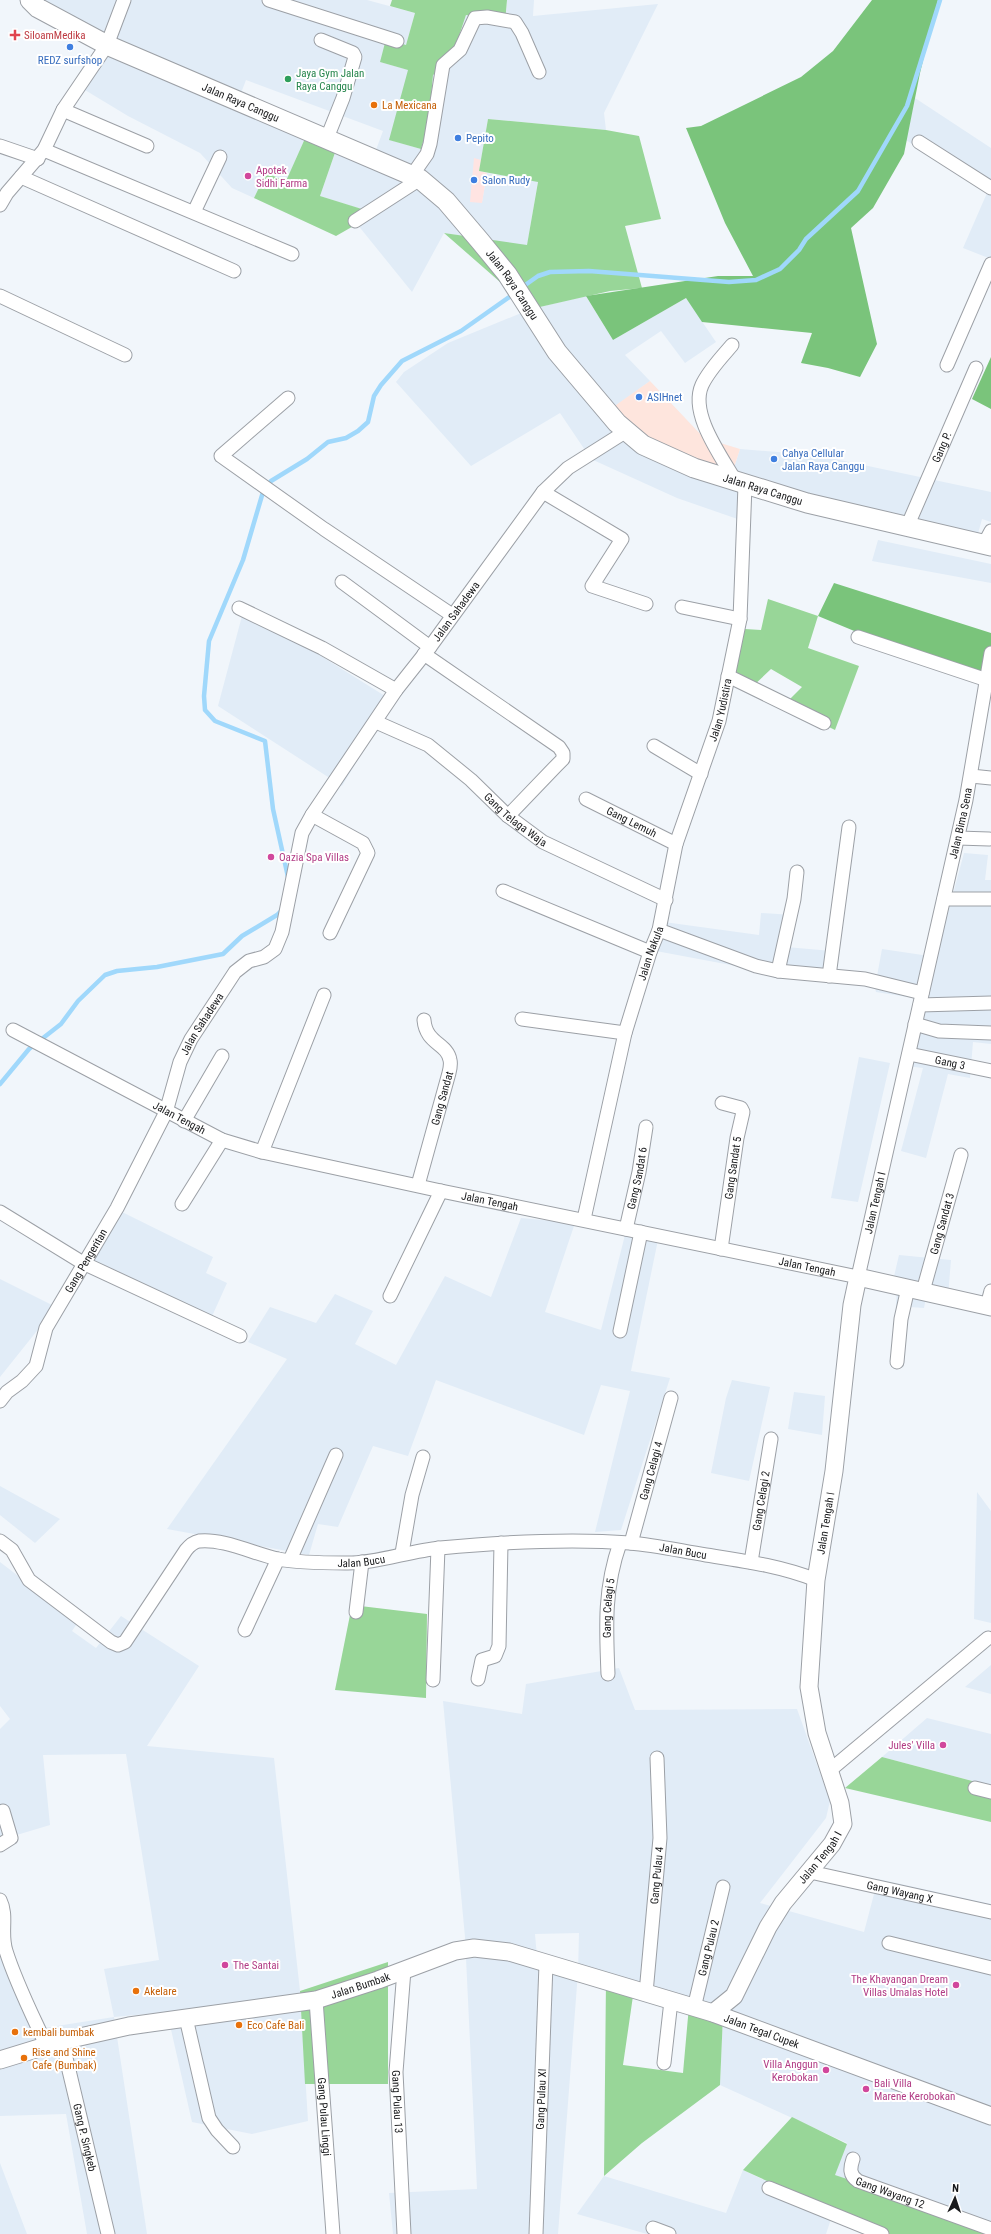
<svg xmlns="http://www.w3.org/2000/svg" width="991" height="2234" viewBox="0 0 991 2234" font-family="'Roboto Condensed',sans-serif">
  <rect width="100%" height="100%" fill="#f1f6fb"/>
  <!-- built -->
  <path fill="#e1ecf7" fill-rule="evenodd" d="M38,0H367L415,13L406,45L380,62L409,70L390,140L421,149L429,121L433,74L451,60L466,15L505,22L507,0H534L533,16L658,4L604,113L606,130L488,119L481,160L474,159L482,202L487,173L538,181L527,246L444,233L412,292L357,224L364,210L320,196L338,144L373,158L383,131L246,80L236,106L307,134L286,182L266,173L254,198L232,188L200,153L128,116L80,87L111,51Z
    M915,98L991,148V259L963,248L987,193L906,140Z
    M586,296L613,340L686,298L716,342L685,363L661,331L625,355L650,381L600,417L727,489L740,449L816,455L991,492V522L982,519L974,548L750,495L749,523L677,498L591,459L560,413L471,466L396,382L404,372L448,343L531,309Z
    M878,540L991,564V583L872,561Z
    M242,616L281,631L393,701L342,786L218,706Z
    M964,853L988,855L985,880H991V1044L973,1042L970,1078L948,1074L926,1158L901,1151L923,1068L906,1066L927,1000L876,992L875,987L882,949L936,957Z
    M761,913L793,915L786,947L832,951L827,983L656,951L664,922L759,935Z
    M859,1057L890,1063L858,1202L831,1198Z
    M118,1210L213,1257L206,1273L227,1283L209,1323L87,1268Z
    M521,1218L575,1223L545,1312L601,1330L626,1231L659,1235L631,1371L670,1378L621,1530L595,1532L630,1391L601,1385L584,1435L436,1380L408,1456L373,1446L338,1527L318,1524L309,1555L167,1529L287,1359L248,1342L270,1307L316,1323L335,1294L373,1311L355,1344L396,1365L445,1276L491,1297Z
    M899,1255L951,1260L948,1296L927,1292L924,1308L896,1306L897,1286L892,1285Z
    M0,1279L56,1307L0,1377Z
    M732,1380L770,1387L749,1481L711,1473L726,1398Z
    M794,1392L825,1396L822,1435L788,1429Z
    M0,1486L60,1519L35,1543L0,1515Z
    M977,1492L991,1511V1623L974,1619Z
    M0,1562L78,1622L72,1631L96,1648L121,1616L199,1666L147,1746L274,1758L300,1991L308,2121L252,2134L192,2122L167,2012L114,2017L147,2234H87L66,2114L0,2116V1925L44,2028L114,2017L104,1969L159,1960L126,1754L43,1755L50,1825L0,1840V1729L10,1719L0,1706Z
    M991,1665V1694L965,1687Z
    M619,1668L635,1710L797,1709L830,1801L826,1818L760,1903L864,1932L878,1879L991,1904V2227L834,2175L847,2143L720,2085L723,2015L578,1972L558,2234H393L389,2193L477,2189L465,1937L443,1701L522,1714L526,1684ZM579,1933L578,1972L537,1957L535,1934Z
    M927,1718L991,1734V1786L882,1757Z
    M0,2163L27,2234H0Z
    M743,2170L833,2213L826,2234H647L577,2214L604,2176L726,2213Z"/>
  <!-- industrial -->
  <path fill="#fee5dd" d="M650,381L704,438L740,449L727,489L622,441L599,417Z"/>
  <!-- medical -->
  <path fill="#ffe4e2" d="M474,158L481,160L479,171L487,173L482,203L470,202Z"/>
  <!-- green -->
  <path fill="#98d698" d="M392,0H507L505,22L466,15L451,60L433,75L429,121L421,149L389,140L408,70L380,62L386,39L406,45L415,13L390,6Z
    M488,119L606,130L639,136L661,219L625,226L642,288L610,291L531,309L444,233L527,245L538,182L479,171Z
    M307,134L338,144L320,196L365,210L357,224L336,236L254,198L266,173L286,181Z
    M768,599L818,616L808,648L859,666L835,730L784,705L802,687L771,669L752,687L727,675L745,629L761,630Z
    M352,1605L427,1614L426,1698L335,1690Z
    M882,1757L991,1786V1822L845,1788Z
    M388,1962V2084H305L300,1991Z
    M606,1980L634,1989L623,2065L683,2073L689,2006L723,2015L720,2085L642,2143L604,2176Z
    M792,2117L847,2144L835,2175L991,2227L983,2234H883L743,2170Z"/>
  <!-- forest -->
  <path fill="#7ac47b" d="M872,0H938L920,73L904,154L873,208L851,228L877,344L860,377L828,368L801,363L812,333L702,322L686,298L613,340L586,296L718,276H753L725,223L686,128L701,126L801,77L833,51Z
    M991,357V409L972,399Z
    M834,583L991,633V651L985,685L818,616Z"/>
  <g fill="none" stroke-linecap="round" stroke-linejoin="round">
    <!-- stream -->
    <path stroke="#a0d8fb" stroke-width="4.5" d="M521,288L538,276L550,272L589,271L729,282L756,280L780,269L799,250L806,239L858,191L907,106L940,0
      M288,877L273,809L265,741L215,721L205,710L204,696L209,641L243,560L263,492L271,481L307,459L328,442L346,438L358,431L368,422L374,396L381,385L402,361L461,331L515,293
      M0,1084L29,1049L61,1024L78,1001L105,975L117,971L157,967L223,954L242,936L277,915L283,909"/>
    <!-- minor casing -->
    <g stroke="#9ca0a6" stroke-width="15">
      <g id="minor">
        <path d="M269,0L397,41"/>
        <path d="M321,40L353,53L355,57L343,98L327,138"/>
        <path d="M63,110L147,146"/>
        <path d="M919,142L991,188"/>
        <path d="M0,146L38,159"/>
        <path d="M44,150L292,254"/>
        <path d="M413,174L427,154L430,144L443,65L460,50L475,18L487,17L515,22L522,33L539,72"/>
        <path d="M21,177L234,271"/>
        <path d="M0,205L7,193L44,150L63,110L107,45L124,0"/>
        <path d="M194,212L220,157"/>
        <path d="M355,221L420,179"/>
        <path d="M0,296L125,355"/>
        <path d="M732,345C721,358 709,370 702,385C689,414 722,457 736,482"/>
        <path d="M947,365L991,264"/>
        <path d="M288,398L221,456L324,529L452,615"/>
        <path d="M543,492L622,539L592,586L646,604"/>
        <path id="s1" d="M907,527L976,368"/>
        <path d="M984,544L991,531"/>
        <path d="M342,582L430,647"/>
        <path d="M682,607L740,619"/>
        <path d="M239,608L322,648L396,690"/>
        <path d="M858,637L987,680"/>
        <path d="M424,654L559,747L563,753V759L557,765L508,816"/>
        <path d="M728,676L824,723"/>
        <path id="s2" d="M376,722L428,745L471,780L508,816L543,842L666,900"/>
        <path d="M654,746L701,774"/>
        <path d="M971,776L991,778"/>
        <path id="s3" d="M586,799L676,844"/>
        <path d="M312,815L363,843L368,853L330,933"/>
        <path d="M958,838L989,839"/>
        <path d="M503,891L650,952"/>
        <path d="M944,899H991"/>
        <path d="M659,930L756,966L778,971L865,979L922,993"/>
        <path d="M778,971L794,899L797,872"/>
        <path d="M829,976L849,827"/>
        <path d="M920,1005L991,1003"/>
        <path d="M522,1019L625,1033"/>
        <path d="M915,1024L939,1031L991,1033"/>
        <path id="s4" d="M13,1030L222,1140L262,1152L441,1191L858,1277L966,800L991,653"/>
        <path id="s5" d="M909,1054L991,1071"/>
        <path d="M184,1121L222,1056"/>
        <path d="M262,1152L324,995"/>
        <path id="s6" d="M418,1185L449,1073C450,1069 451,1064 450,1060C447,1043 426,1044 424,1020"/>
        <path d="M182,1204L222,1140"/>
        <path d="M0,1212L83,1263L240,1336"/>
        <path id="s7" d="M584,1219L625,1033L650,952L659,930L676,844L719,721L740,619L745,485"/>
        <path id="s8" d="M626,1229L639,1172L646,1127"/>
        <path id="s9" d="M721,1249L737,1138L743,1112L741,1108L722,1103"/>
        <path id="s10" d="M923,1291L961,1155"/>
        <path d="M390,1296L441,1191"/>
        <path d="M987,1306L991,1291"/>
        <path d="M620,1331L641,1232"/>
        <path d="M897,1362L901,1319L908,1288"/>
        <path id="s11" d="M0,1401L7,1392L22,1381L36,1366L46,1328L117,1208L166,1112L180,1062L191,1039L235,972L249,961L264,957L275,949L282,932L302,833L312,815L396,690L430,647L543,492L568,468L625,432"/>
        <path id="s12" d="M0,1541L12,1550L29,1580L111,1642L118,1645L125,1642L186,1550C190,1545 194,1542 199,1541C222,1538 255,1554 278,1559C299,1563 323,1563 345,1563C374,1564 409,1551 440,1548C503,1542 567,1538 630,1543C655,1545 681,1551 706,1555C744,1561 781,1566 816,1580"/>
        <path id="s13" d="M631,1543L671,1398"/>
        <path d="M402,1553L412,1495L423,1457"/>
        <path d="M290,1560L336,1455"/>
        <path id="s14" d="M751,1562L771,1439"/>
        <path d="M356,1612L362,1562"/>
        <path d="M245,1630L278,1559"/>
        <path id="s15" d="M608,1674C606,1627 604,1588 620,1543"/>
        <path d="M478,1679L482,1660L495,1656L499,1646L501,1543"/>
        <path d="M433,1680L438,1548"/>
        <path d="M829,1771L988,1638"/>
        <path d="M975,1788L991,1792"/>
        <path d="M0,1845L11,1838L3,1811"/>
        <path id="s16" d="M810,1872L991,1912"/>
        <path d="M0,1900C8,1916 0,1933 6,1951C16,1983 32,2014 46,2045"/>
        <path d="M889,1943L991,1968"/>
        <path id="s17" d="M404,1970L396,2072L404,2234"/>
        <path id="s18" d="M646,1993L660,1838L657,1758"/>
        <path id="s19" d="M316,2000L333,2234"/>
        <path id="s20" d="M694,2008L723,1887"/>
        <path d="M186,2018L209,2118L217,2130L233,2147"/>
        <path id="s21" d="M62,2041L108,2234"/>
        <path d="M664,2063L671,2001"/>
        <path id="s22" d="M853,2159C850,2168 849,2175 858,2181L991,2229"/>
        <path d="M769,2188L882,2234"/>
        <path d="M653,2228L669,2234"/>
        <path id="s23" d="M536,2234L546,1964"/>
      </g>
    </g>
    <!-- tertiary casing -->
    <g stroke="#9ca0a6" stroke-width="19">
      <g id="tertiary">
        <path id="s24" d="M713,2013L734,1996L768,1927L783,1903L832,1844L843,1824L840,1803L817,1733L809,1687L816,1580L834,1471L852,1305L858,1277L991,1307"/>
        <path id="s25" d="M0,2060L62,2041L129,2026L316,2000L378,1980L455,1951L474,1948L509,1952L713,2013L991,2116"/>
      </g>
    </g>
    <!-- secondary casing -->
    <g stroke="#9ca0a6" stroke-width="21">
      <g id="secondary">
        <path id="s26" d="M30,0L38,8L107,45L420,179L446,201L480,241L507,274L557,352L617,423L643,445L694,468L807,503L991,546"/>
      </g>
    </g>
    <!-- minor -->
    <use href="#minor" stroke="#fff" stroke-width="13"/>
    <!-- tertiary -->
    <use href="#tertiary" stroke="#fff" stroke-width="17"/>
    <!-- secondary -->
    <use href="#secondary" stroke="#fff" stroke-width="19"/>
  </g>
  <!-- markers -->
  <path fill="#e0444e" stroke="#fff" stroke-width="1.5" d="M13 29h4v4h4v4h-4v4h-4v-4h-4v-4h4z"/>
  <g fill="#3f7fe0" stroke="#fff" stroke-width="1.5">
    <circle cx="70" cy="47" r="4"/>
    <circle cx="458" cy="138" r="4"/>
    <circle cx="474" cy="180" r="4"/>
    <circle cx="639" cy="397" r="4"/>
    <circle cx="774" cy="459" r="4"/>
  </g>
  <circle fill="#2e9e5b" stroke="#fff" stroke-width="1.5" cx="288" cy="79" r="4"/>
  <g fill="#e8710a" stroke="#fff" stroke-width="1.5">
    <circle cx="374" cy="105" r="4"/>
    <circle cx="136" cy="1991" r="4"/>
    <circle cx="239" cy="2025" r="4"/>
    <circle cx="15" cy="2032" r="4"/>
    <circle cx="24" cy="2058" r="4"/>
  </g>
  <g fill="#d1479c" stroke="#fff" stroke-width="1.5">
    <circle cx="248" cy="176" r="4"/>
    <circle cx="271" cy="857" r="4"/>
    <circle cx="943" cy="1745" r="4"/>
    <circle cx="225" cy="1965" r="4"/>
    <circle cx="956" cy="1985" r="4"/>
    <circle cx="826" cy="2070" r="4"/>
    <circle cx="866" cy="2089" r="4"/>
  </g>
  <g text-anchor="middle" stroke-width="4" stroke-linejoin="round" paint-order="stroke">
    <!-- health labels -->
    <g font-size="11" fill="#be3a42" stroke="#fff" text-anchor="start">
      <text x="24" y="39">SiloamMedika</text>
    </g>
    <!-- shop labels -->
    <g font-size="11" fill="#366cbe" stroke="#fff" text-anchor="start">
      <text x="70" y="64" text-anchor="middle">REDZ surfshop</text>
      <text x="466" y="142">Pepito</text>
      <text x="482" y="184">Salon Rudy</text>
      <text x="647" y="401">ASIHnet</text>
      <text x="782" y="457">Cahya Cellular<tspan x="782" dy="13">Jalan Raya Canggu</tspan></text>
    </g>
    <!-- leisure labels -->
    <g font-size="11" fill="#27864d" stroke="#fff" text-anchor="start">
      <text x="296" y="77">Jaya Gym Jalan<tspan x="296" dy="13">Raya Canggu</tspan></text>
    </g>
    <!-- street labels -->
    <g font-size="11" fill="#191a1c" stroke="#fff">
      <text dy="4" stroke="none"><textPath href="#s26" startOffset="235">Jalan Raya Canggu</textPath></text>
      <text dy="4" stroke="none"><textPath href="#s26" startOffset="571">Jalan Raya Canggu</textPath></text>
      <text dy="4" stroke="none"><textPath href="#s1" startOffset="87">Gang P.</textPath></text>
      <text dy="4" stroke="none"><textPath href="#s26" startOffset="907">Jalan Raya Canggu</textPath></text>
      <text dy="4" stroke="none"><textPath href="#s11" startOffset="931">Jalan Sahadewa</textPath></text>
      <text dy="4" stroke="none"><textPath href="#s7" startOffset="528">Jalan Yudistira</textPath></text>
      <text dy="4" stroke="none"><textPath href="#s2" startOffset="172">Gang Telaga Waja</textPath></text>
      <text dy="4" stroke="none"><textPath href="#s3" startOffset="51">Gang Lemuh</textPath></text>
      <text dy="4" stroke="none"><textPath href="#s4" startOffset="1352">Jalan Bima Sena</textPath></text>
      <text dy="4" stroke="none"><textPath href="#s7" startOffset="274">Jalan Nakula</textPath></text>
      <text dy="4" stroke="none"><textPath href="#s11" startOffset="433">Jalan Sahadewa</textPath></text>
      <text dy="4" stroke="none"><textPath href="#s5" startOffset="42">Gang 3</textPath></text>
      <text dy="4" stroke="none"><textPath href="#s6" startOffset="90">Gang Sandat</textPath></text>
      <text dy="4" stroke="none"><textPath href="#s4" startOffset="188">Jalan Tengah</textPath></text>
      <text dy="4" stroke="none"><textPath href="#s9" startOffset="82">Gang Sandat 5</textPath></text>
      <text dy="4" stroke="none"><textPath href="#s8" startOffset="52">Gang Sandat 6</textPath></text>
      <text dy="4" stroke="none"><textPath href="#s4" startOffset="511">Jalan Tengah</textPath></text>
      <text dy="4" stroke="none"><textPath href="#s4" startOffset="963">Jalan Tengah I</textPath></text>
      <text dy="4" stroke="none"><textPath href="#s10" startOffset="70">Gang Sandat 3</textPath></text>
      <text dy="4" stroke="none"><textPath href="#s11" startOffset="168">Gang Pengeritan</textPath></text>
      <text dy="4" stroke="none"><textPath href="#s4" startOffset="835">Jalan Tengah</textPath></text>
      <text dy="4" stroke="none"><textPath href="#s13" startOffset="75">Gang Celagi 4</textPath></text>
      <text dy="4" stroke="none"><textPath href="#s14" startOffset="62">Gang Celagi 2</textPath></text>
      <text dy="4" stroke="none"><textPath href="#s24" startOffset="538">Jalan Tengah I</textPath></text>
      <text dy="4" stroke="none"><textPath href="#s12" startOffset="783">Jalan Bucu</textPath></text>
      <text dy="4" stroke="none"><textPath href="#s12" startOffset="459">Jalan Bucu</textPath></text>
      <text dy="4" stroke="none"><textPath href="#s15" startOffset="66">Gang Celagi 5</textPath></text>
      <text dy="4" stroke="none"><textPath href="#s24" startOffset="191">Jalan Tengah I</textPath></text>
      <text dy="4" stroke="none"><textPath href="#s18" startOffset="118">Gang Pulau 4</textPath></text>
      <text dy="4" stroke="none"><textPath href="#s16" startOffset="92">Gang Wayang X</textPath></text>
      <text dy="4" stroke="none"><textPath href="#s20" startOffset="62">Gang Pulau 2</textPath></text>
      <text dy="4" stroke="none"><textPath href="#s25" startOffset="369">Jalan Bumbak</textPath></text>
      <text dy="4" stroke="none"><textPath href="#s25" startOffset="789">Jalan Tegal Cupek</textPath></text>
      <text dy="4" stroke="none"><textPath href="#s23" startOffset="135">Gang Pulau XI</textPath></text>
      <text dy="4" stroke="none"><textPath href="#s17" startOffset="132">Gang Pulau 13</textPath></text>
      <text dy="4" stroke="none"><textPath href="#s19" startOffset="117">Gang Pulau Linggi</textPath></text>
      <text dy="4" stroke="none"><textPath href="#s21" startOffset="99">Gang P. Singkeb</textPath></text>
      <text dy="4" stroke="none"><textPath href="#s22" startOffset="59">Gang Wayang 12</textPath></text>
    </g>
    <!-- food labels -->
    <g font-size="11" fill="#c56008" stroke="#fff" text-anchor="start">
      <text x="382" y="109">La Mexicana</text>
      <text x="144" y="1995">Akelare</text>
      <text x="247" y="2029">Eco Cafe Bali</text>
      <text x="23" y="2036">kembali bumbak</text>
      <text x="32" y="2056">Rise and Shine<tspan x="32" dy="13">Cafe (Bumbak)</tspan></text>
    </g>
    <!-- hotel labels -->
    <g font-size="11" fill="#b23c85" stroke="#fff" text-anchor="start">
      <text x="256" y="174">Apotek<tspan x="256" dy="13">Sidhi Farma</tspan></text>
      <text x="279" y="861">Oazia Spa Villas</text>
      <text x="935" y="1749" text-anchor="end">Jules' Villa</text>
      <text x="233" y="1969">The Santai</text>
      <text x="948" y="1983" text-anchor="end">The Khayangan Dream<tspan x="948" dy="13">Villas Umalas Hotel</tspan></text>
      <text x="818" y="2068" text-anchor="end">Villa Anggun<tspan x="818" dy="13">Kerobokan</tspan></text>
      <text x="874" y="2087">Bali Villa<tspan x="874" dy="13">Marene Kerobokan</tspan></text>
    </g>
  </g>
  <!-- north arrow -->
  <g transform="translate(955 2198) rotate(3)" stroke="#ffffff" stroke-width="3" paint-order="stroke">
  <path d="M0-3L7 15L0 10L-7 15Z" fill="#191a1c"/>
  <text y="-6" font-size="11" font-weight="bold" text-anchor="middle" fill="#191a1c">N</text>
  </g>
</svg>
